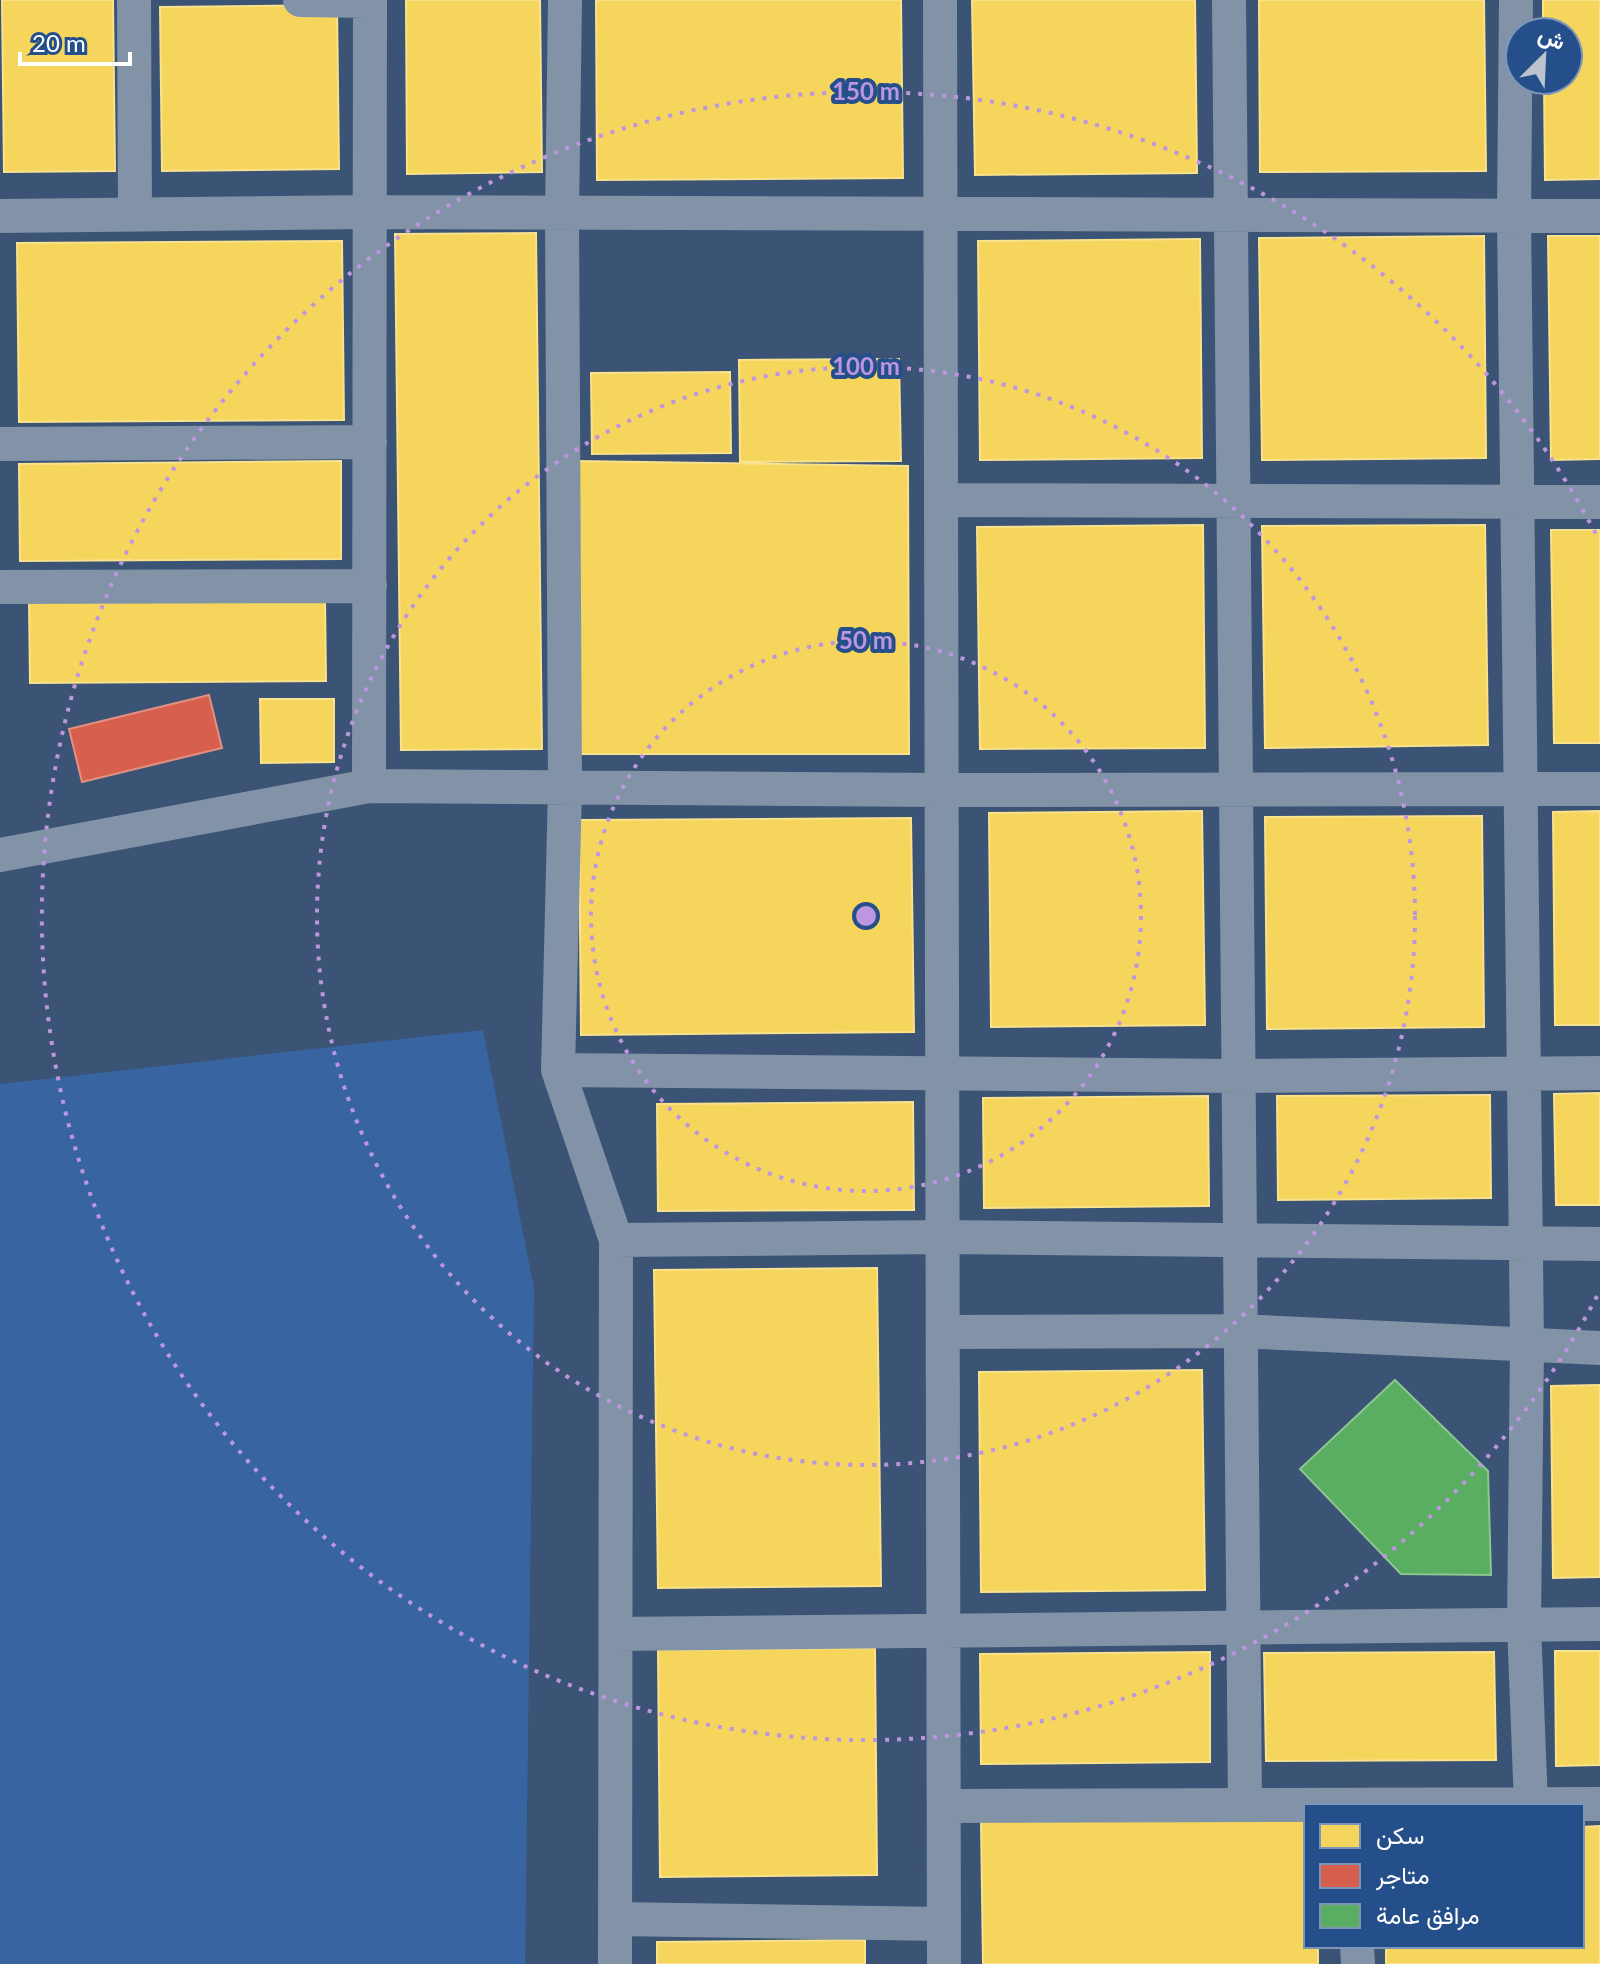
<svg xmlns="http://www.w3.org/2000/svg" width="1600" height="1964" viewBox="0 0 1600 1964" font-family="Lato,Vazirmatn,sans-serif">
  <rect width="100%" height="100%" fill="#3b5374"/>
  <!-- green -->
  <path fill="#3865a1" d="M483,1030L534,1288L525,1964H0V1084Z"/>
  <!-- homes -->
  <path fill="#f6d55c" stroke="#f9e28d" stroke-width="2" d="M2,0H113L115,171L4,172Z
    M406,0H540L542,172L407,174Z
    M596,0H901L903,178L597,180Z
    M972,0H1195L1197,173L975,175Z
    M1259,0H1484L1486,171L1260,172Z
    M1543,0H1600V179L1545,180L1544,80H1568V32H1543Z
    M337,5L339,169L162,171L160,7Z
    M536,233L542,749L401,750L395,234Z
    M1484,236L1486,458L1262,460L1259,238Z
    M1548,236H1600V459L1551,460Z
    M1200,239L1202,458L980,460L978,241Z
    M342,241L344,420L19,422L17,243Z
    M899,359L901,461L740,462L739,360Z
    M730,372L731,453L592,454L591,373Z
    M341,461V559L20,561L19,464Z
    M575,461L908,466L909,754H580Z
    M1203,525L1205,748L980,749L977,527Z
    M1485,525L1488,745L1265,748L1262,526Z
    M1551,530H1600V743H1554Z
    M325,598L326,681L30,683L29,600Z
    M260,699H334V762L261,763Z
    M1202,811L1205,1025L991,1027L989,813Z
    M1600,811V1025H1555L1553,812Z
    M1482,816L1484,1027L1267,1029L1265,817Z
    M911,818L914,1032L581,1035L579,820Z
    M1600,1093V1205H1556L1554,1094Z
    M1490,1095L1491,1198L1278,1200L1277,1096Z
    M1208,1096L1209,1206L984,1208L983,1098Z
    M913,1102L914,1210L658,1211L657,1104Z
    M877,1268L881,1586L658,1588L654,1270Z
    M1202,1370L1205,1590L981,1592L979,1372Z
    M1600,1385V1577L1553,1578L1551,1386Z
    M875,1648L877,1875L660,1877L658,1650Z
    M1555,1651H1600V1765L1556,1766Z
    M1210,1652V1762L981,1764L980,1654Z
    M1494,1652L1496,1760L1266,1761L1264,1653Z
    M1306,1818V1946H1318V1964H983L981,1821Z
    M1600,1826V1964H1386V1946H1582V1827Z
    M865,1940V1964H657V1942Z"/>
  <!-- shops -->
  <path fill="#d6604d" stroke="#e29082" stroke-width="2" d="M209,695L222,748L82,782L69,729Z"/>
  <!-- public -->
  <path fill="#5aae61" stroke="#8cc690" stroke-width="2" d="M1395,1380L1488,1471L1491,1575L1401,1574L1300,1469Z"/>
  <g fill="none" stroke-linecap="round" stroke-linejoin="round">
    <!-- minor -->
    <path stroke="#8293a7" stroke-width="34" d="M134,0L135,214
      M300,0L370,1
      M565,0L562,215L565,788L558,1070L616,1240L615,1964
      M940,0L944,1964
      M1229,0L1245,1805
      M1516,0L1514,216L1527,1344L1524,1625L1531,1805
      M0,216L370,212L1600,216
      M0,444L370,442
      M942,500L1600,502
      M0,587L370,586
      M369,786L370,0
      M0,855L369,786L942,790L1600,789
      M558,1070L1240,1076L1600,1073
      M616,1240L943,1237L1600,1244
      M943,1332L1239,1331L1600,1348
      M616,1634L1600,1624
      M944,1806L1600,1804
      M616,1919L944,1924
      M1357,1946L1358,1964"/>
  </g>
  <!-- distance rings -->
  <g fill="none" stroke="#bd96df" stroke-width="4" stroke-dasharray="4 8">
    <circle cx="866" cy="916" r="275"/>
    <circle cx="866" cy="916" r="549"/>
    <path d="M1597 1296A824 824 0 1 1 1597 536"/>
  </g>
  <circle cx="866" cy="916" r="12" fill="#bd96df" stroke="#244f8b" stroke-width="4"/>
  <g font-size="24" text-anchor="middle" font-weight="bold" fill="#bd96df" stroke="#244f8b" stroke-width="8" stroke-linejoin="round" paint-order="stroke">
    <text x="866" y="100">150 m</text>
    <text x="866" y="375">100 m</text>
    <text x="866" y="649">50 m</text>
  </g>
  <!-- legend -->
  <rect x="1304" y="1804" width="280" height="144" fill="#244f8b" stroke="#7c95b9" stroke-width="2"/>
  <rect x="1320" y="1824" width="40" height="24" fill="#f6d55c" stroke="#7c95b9" stroke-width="2"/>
  <text x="1376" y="1844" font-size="24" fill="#ffffff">سكن</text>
  <rect x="1320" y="1864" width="40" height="24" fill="#d6604d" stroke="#7c95b9" stroke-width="2"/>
  <text x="1376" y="1884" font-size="24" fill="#ffffff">متاجر</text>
  <rect x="1320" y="1904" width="40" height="24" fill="#5aae61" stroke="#7c95b9" stroke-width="2"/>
  <text x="1376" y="1924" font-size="24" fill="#ffffff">مرافق عامة</text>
  <!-- north arrow -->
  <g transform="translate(1544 56) rotate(24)"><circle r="38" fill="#244f8b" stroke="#7c95b9" stroke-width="2"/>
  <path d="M0-6L14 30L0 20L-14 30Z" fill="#bac3ce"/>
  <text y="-12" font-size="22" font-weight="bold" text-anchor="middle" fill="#ffffff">ش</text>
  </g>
  <!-- scale -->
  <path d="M20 52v12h110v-12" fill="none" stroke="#ffffff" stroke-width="4"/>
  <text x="32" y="52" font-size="24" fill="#ffffff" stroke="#244f8b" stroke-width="6" paint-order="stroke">20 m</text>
</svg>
